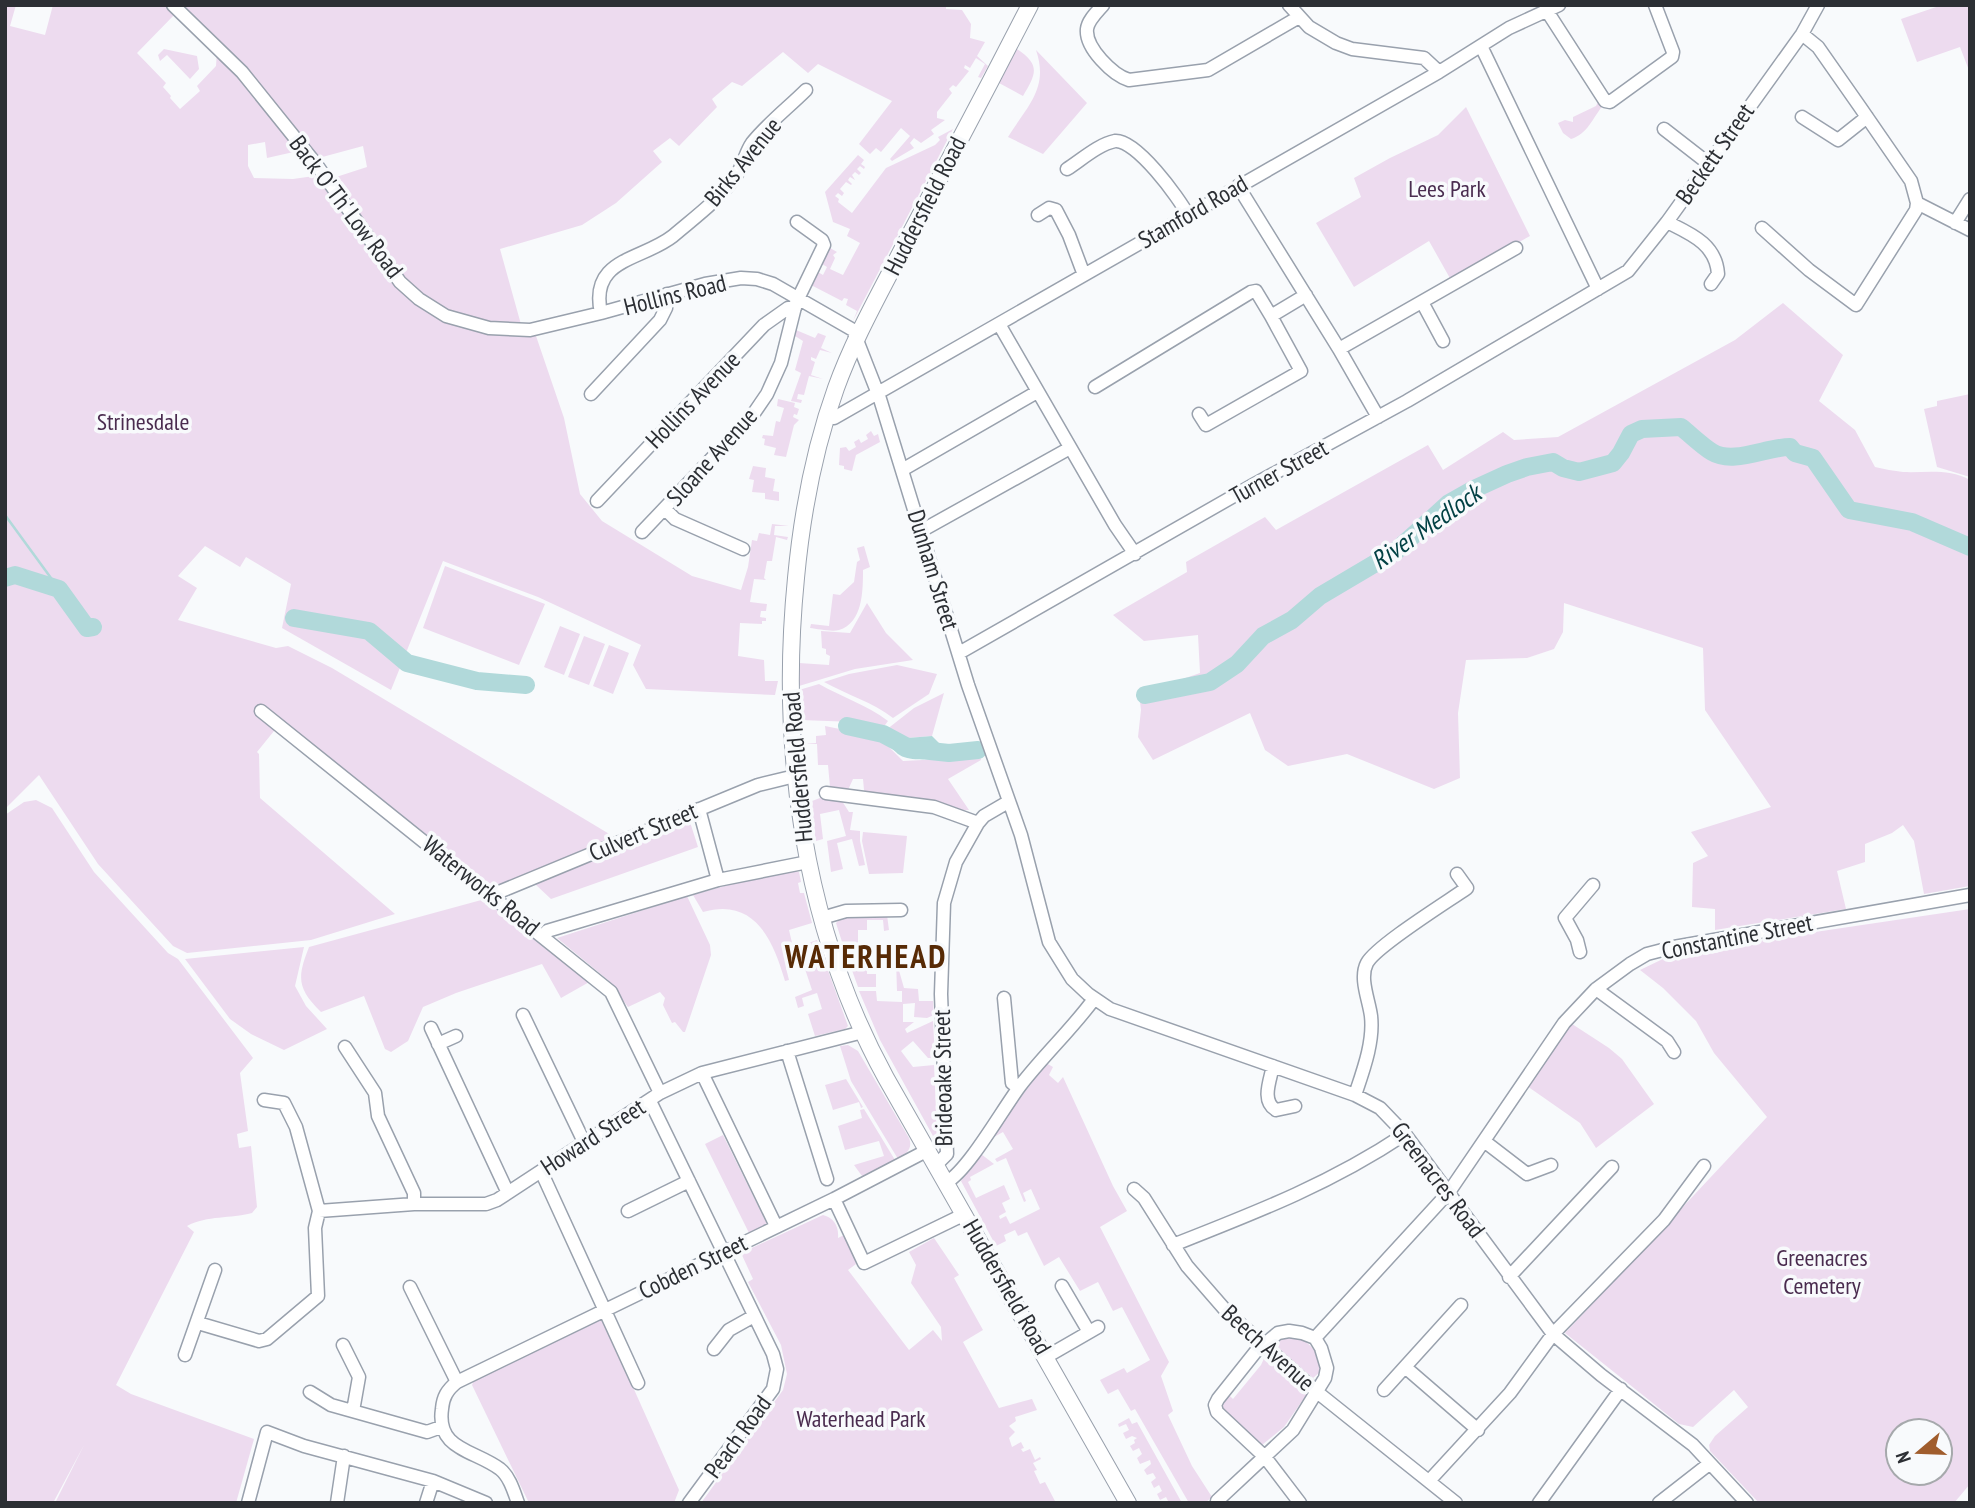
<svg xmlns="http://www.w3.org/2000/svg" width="1975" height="1508" viewBox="0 0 1975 1508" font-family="'PT Sans Narrow',sans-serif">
  <rect width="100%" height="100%" fill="#f8fafc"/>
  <!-- green -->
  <path fill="#eddbef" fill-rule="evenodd" d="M5,5H16L10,26L45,35L53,5H169L176,13L137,53L166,83L163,87L171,96L170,98L180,109L200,91L197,86L216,66L217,51L298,151L267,158L265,142L248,145V166L254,178L293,179L314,176L320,178L416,304L535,333L564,418L580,494L602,521L692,576L741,590L748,567L752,540L757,541L759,533L770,535L772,524L789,526H775L774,535L788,537L787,540L776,537L772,561H767L764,578L766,580L754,579L750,602L767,604L766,611H761L760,617L766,618V621H762V624L740,623L738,656L764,660L765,681H778L775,695L646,689L633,665L641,645L538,597L443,561L391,690L282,628L291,584L246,557L240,567L205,546L178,576L197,588L178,620L276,648L288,646L332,668L611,835V841L495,889L285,722L274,731L257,752L259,754L260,798L395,914L311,940L187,953L173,946L98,864L39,775L5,809Z
    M178,5H946V9L962,10L971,24L970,38L985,42L977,56L988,66L981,78L978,77L985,64L976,58L970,68L965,65L964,68L969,71L956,87L953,85L949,89L952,93L937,112V118L945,120L931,130L934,134L921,143L914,138L910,143L914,148L892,161L890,159L910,136L901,128L881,152L876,148L870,154L859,144L892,101L818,64L808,73L783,52L742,86L732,82L712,99L717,107L679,146L670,138L653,151L662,162L616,203L582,225L500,249L522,328C500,327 462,319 443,309C395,283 362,222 330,179L367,167L363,146L315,159Z
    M1942,5H1970V73L1960,47L1917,62L1901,19Z
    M164,49L197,56L199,69L190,79L167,55L160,61L158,55Z
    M1017,49C1041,65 1036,74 1023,96L999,83Z
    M1036,50L1087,103L1043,154L1008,137C1028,105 1049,88 1036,50Z
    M1600,98L1604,104C1593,117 1588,134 1571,139L1563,133L1558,123L1565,120L1573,122V117L1596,106Z
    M1466,107L1530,236L1451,280L1429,241L1354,287L1316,223L1361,197L1354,178L1390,158L1438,135Z
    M953,129L853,321L857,311L846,305L848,299L844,298L842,301L811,285L818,272L823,275L827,267L822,264L830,248L837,252L833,255L835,258L830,269L843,275L860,243L847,236L850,229L833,222L825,192L858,155L864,160L861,164L865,167L864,169L860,166L857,169L861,173L859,175L855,172L852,175L855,180L850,177L848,180L852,184L851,185L846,182L840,189L844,193L842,196L838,193L835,196L839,199L838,202L852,213L886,168L935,145L940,140L938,137Z
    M1783,303L1843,355L1819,401L1855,430L1875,467C1884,469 1894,471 1903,472C1927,473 1948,468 1970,480V886L1924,894L1914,841L1903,825L1892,833L1865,844V862L1837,871L1846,909L1715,930V909L1692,907L1693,863L1708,856L1691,832L1771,807L1705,710L1703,648L1564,603L1563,632L1554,649L1527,658L1466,660L1458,713L1460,778L1434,789L1347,754L1288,766L1265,750L1250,713L1153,760L1138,737L1141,710L1139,694L1200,673L1198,635L1144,641L1113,615L1187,572L1186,562L1265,517L1276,530L1428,445L1443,470L1503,432L1514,440L1558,437L1735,340Z
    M796,330L815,338L818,333L826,336L821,348L832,353L820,350L816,359L811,357V360L815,362L811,375L823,379L809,376L804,395L798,394L797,399L802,400L801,403L791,401L801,373L795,370L803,341L795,336Z
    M1970,394V477L1937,467L1924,409L1937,406V401Z
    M778,399L795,403L794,407L799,409L797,415L794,414L793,417L799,420L794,425L786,457L774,455L776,448L764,445L765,439L762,438L763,435L773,436L776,421L780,422L784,408L777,406Z
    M871,431L874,436L878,434L880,442L856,455L852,471L844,469V466L839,465L840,448L846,447L849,451L856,447L854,442L859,439L861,443L868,439L866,435Z
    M753,466L766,468L765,477L775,479L773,491L779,492V501L765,499V493L752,492L754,480L749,479Z
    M864,546L870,567L863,570C863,590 863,623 839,630C832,632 818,629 810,628L811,624L829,626L833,594L840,595L854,582L857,562L860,560L857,548Z
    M445,566L545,604L519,665L423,628Z
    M867,603L886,633L913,660L855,669L799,686V663L829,665L830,656L826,654V649L822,648L821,631L850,633Z
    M560,626L580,634L564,675L544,667Z
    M584,636L605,644L589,685L568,677Z
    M609,645L629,653L613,694L593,686Z
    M897,665L937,674L929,694L893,718C873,702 847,695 824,682L849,674Z
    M819,684C842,697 867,705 888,721L882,729L854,722L801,720L799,690Z
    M944,693L932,736L895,739L886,730L914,708Z
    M825,726L879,737L903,761L942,759L980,752L981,760L948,779L969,810H961L937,801L867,795L864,790L863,779H853L848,790L830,787L828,765H818L817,744H803L816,743V736L826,735Z
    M820,798L842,801L849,812H853L850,830L860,831V841L865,865L859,866L852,839L837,843L843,869L831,872L827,841L846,836L839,810L820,814L823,839L816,841L810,810L812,801Z
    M36,800L52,808L94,872L168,953L178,959L253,1058L240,1073L248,1131L237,1134L239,1148L251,1146L257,1207L252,1213C230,1219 208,1215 187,1226L194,1232L116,1385L131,1394L254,1439L236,1503H55L84,1445L53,1503H5V815L24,802Z
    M690,822L698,847L551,899L535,884Z
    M863,832L907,836L903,873L869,874L862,841Z
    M796,871L799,872L801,882L798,883L800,893H804L812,923L789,930L793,947L782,952L817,940L848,1026L845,1029L815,1036L808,1014L822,1009L817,993L802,998L804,1006L798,1008L795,997L812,990L802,960L797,961V965L786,968L789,980L785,981C773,939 754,897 703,912L693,895L728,885Z
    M687,896L710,945L711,955L685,1032H683L675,1022L672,1023L663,1005L665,998L660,992L628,1007L608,980L557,938Z
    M485,899L591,981L561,998L542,964L456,993L423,1007L408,1041L391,1052L385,1049L364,996L321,1012C297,988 297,978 309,947Z
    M1970,909V1484L1954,1503H1759L1710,1451L1709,1445L1715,1436L1748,1407L1734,1390L1693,1427L1679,1424L1565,1333L1767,1117L1714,1053L1696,1021L1663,988L1640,970L1667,957L1720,946ZM1898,1431H1940V1473H1898Z
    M887,915L889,930L884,931L883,920H867V930H858V945H843L836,923L842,917Z
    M304,947L295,986L306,1006L327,1029L284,1050L251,1034L230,1019L185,959Z
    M844,948H859V962H864V970H867V974H876V987H858Z
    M896,960L904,988L918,989L919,1001H933L934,1015L927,1018L914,1017L915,1003L903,1004V1022H914L905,1029L907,1033L933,1021L935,1058H928L913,1041L901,1051L913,1067L934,1065L937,1134L935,1136H933L880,1040L859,991H876L877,1001L902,1002V991H897Z
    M1569,1022L1609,1048L1622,1059L1654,1104L1596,1148L1580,1123L1527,1086Z
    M848,1045L858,1051L909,1138C913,1148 907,1154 898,1159L851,1081L840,1046Z
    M1046,1063L1053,1067L1049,1075L1058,1083L1063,1077L1113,1186L1127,1211L1100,1227L1169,1362L1161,1376L1173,1411L1168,1415L1192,1466L1212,1497L1205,1503H1189L1135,1409L1131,1411L1118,1389L1108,1394L1100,1380L1124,1368L1127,1373L1150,1360L1122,1307L1113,1311L1098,1282L1080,1291L1059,1257L1044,1266L1027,1232L1018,1236L1015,1230L1004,1235L1006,1241L996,1246L961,1181L981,1154L994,1164L970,1177L971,1180L968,1182L976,1198L1004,1185L1010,1199L1002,1203L1006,1212L999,1216L1000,1219L1006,1216L1010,1224L1040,1209L1031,1189L1023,1193L1026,1201L1024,1202L1006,1158L997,1162L995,1159L1013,1149L1003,1132L994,1137L993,1135Z
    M846,1079L863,1107L861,1108L859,1102L833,1110L825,1085Z
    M864,1109L895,1160L862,1176L854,1165L884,1156L879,1141L845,1150L838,1126L862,1118L860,1110Z
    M723,1135L767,1224L749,1233L705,1144Z
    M823,1215C834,1218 839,1226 838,1238L844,1235L855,1260L856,1264L848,1270L909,1350L933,1330L942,1341L941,1327L911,1283L916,1265L909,1252L934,1238L959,1275L954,1278L983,1330L963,1342L999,1408L1032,1399L1037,1410L1015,1417L1016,1421L1009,1426L1015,1432L1009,1438L1012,1447L1021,1442L1024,1448L1021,1449L1023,1452L1030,1449L1035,1460L1040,1457L1041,1459L1033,1463L1037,1470L1034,1471L1040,1484L1045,1482L1056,1503H701L783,1390L787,1374L781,1345L748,1282L753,1279L741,1253Z
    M600,1320H603L679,1490L674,1503H529L472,1385L474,1380Z
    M1296,1337C1312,1343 1321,1355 1320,1372L1313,1378L1276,1347L1279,1338Z
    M1266,1354L1305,1388L1307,1394L1284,1427L1262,1445L1222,1410V1402L1228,1394L1233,1399L1261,1365Z
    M1129,1418L1132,1424L1137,1422L1182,1503H1169L1166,1497L1160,1500L1157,1494L1162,1491L1159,1485L1154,1488L1151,1482L1156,1478L1153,1473L1147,1475L1144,1470L1151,1464L1150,1460L1140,1464L1137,1458L1142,1454L1139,1448L1133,1451L1130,1446L1135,1443L1134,1440L1137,1438L1132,1436L1126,1439L1123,1433L1129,1430L1126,1424L1119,1427L1118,1424Z"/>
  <!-- water -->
  <path fill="#b1d9da" d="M886,730L895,739L932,736L949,753C936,759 910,763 898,754C892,749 887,742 881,737Z"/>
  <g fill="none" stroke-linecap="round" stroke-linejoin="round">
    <!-- stream -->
    <path stroke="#b1d9da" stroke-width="2.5" d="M5,515L59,589"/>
    <!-- river -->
    <path stroke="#b1d9da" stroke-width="18" d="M5,578L15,575L59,589L87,628L93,627
      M294,618L369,631L407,663L477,681L526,685
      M1145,695L1210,682L1237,664L1263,636L1292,620L1320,596L1396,551L1449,503L1472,490L1507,474L1527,467L1553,462L1563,468L1579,472L1613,463L1621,453L1631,434L1642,429L1681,427C1691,435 1701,445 1712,452C1733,465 1766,447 1790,447L1795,453L1813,458L1849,510L1912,522L1970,547
      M847,726L883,734L911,749L949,753L978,750"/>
    <!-- minor casing -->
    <g stroke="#99a1ad" stroke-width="15">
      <path id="minor" d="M173,5L242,72L316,164L400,282L419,299L446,316L489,328L530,330L601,313L705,284L741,278L757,279L773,284L853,330L880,399L968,685L1021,835L1049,942L1072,979L1088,994L1110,1009L1355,1095L1380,1108L1405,1134L1553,1334L1601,1375L1693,1445L1747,1503
        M1103,5C1097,12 1088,20 1087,29C1085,48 1113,75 1129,80L1208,70L1299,17
        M1289,5L1309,27L1336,43L1352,49L1424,58L1439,72
        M1547,11L1605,101L1610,102L1672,57L1673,52L1655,5
        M1802,34L1818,47L1860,107L1911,181L1917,203L1970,230
        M1481,46L1598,289
        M1802,117L1838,140L1867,117
        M1664,129L1709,164
        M1067,169C1081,160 1099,144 1115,141C1136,139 1179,198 1188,215
        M1238,186L1339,349L1378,417
        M1038,215L1049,208L1056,210L1069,235L1084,275
        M1667,222C1691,234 1716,244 1718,274L1711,284
        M1955,223L1970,199
        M1762,228L1809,270L1856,305L1916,210L1917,203
        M1422,302L1443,341
        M601,313C589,258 641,261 673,236C694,218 719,200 735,177C743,167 745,153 752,143C767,124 789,107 806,90
        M999,324L1115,525L1135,554
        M1339,349L1516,248
        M1095,387L1251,292L1256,291L1271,316
        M591,394L660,320L666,308L667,294
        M1199,414L1206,425L1301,371L1271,316L1306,295
        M826,416L834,418L848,410L1439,72L1509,28L1559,5
        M902,470L1037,392
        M597,501L764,325L788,308H795
        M665,509L675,519L743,549
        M921,531L1070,448
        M642,532L752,416L767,394L781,363L796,303L824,245L822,240L797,222
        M959,653L1253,485L1407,401L1628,271L1667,222L1802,34L1818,5
        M261,711L611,992L660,1093
        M826,793L934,807L978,823
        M699,809L718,880
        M495,897L499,892L758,785L795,776
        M822,918L846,911L901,910
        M544,937L547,931L718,880L808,862
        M1580,952L1577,940L1565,918L1593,885
        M1596,989L1667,1041L1674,1052
        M1004,998L1012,1083L1018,1088
        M523,1015L584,1142
        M431,1028L507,1191
        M438,1044L456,1036
        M345,1047L375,1093L378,1116L414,1193V1204
        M787,1051L827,1179
        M1273,1066C1270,1081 1261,1101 1276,1110L1295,1106
        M702,1073L776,1226
        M1355,1095C1363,1071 1374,1042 1371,1016C1369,1000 1359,978 1367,963C1376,946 1447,902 1467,888L1457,874
        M650,1101L773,1354L777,1369L773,1389L689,1503
        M1484,1141L1527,1174L1551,1165
        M937,1164L947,1154L941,994L944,903L956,862L978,823L984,816L1008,802
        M541,1171L638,1383
        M947,1182C969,1169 1002,1110 1020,1086C1043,1056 1072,1029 1094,999
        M1134,1189L1144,1198L1187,1266L1227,1312L1317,1392L1456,1503
        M834,1199L864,1263L965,1214
        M319,1211L414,1204H486L497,1200L660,1093L702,1073L863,1032
        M628,1211L689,1181
        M1173,1245C1257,1212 1330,1184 1405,1134
        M1509,1277L1612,1167
        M1062,1286L1089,1332
        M410,1287L457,1382
        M198,1323L259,1341L267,1339L318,1296L315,1228L319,1211L296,1127L284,1103L264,1100
        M1315,1338L1449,1192L1564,1023L1596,989L1630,964L1647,954L1674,947L1970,895
        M343,1345L359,1377L353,1411
        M714,1349L729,1330L754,1316
        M185,1355L215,1270
        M1046,1357L1098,1327
        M1405,1367L1478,1430
        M1384,1390L1461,1305
        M310,1392L331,1405L427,1432L441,1427
        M1429,1481L1510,1393L1553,1334L1664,1220L1704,1166
        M248,1503L267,1432L304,1446L433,1481L486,1503
        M337,1503L344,1456
        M426,1503L433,1481
        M518,1503C514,1492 510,1477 500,1469C475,1450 436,1450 442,1409C443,1397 447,1390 457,1382L834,1199L928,1150
        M1219,1503L1217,1501L1293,1430L1325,1378L1327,1368L1321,1348L1315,1338L1302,1333L1289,1331L1278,1333L1257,1350L1218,1399L1215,1405L1217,1412L1265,1457L1300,1503
        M1539,1503L1621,1389
        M1659,1503L1709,1464"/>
    </g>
    <!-- major casing -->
    <g stroke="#99a1ad" stroke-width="18">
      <path id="major" d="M1030,5C989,85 947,164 905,244C881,291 854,338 836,388C814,449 802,514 796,578C779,748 803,927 886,1078L1128,1503"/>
    </g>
    <!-- minor -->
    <use href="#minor" stroke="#fff" stroke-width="12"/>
    <!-- major -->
    <use href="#major" stroke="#fff" stroke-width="16"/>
  </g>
  <g text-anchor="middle" stroke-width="7" stroke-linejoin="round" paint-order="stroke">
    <!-- street labels -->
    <g font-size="24" fill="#2c2f34" stroke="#f8fafc">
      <text transform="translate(1715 154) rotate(-55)" y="8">Beckett Street</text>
      <text transform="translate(743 162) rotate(-51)" y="8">Birks Avenue</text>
      <text transform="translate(925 206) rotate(-63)" y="8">Huddersfield Road</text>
      <text transform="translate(346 207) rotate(53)" y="8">Back O' Th' Low Road</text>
      <text transform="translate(1193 212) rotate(-30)" y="8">Stamford Road</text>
      <text transform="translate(675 295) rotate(-14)" y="8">Hollins Road</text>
      <text transform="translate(693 400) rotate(-46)" y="8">Hollins Avenue</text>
      <text transform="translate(712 457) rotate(-48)" y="8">Sloane Avenue</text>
      <text transform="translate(1279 472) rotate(-29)" y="8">Turner Street</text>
      <text transform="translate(933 570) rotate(73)" y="8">Dunham Street</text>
      <text transform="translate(798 767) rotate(-95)" y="8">Huddersfield Road</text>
      <text transform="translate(643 832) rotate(-23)" y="8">Culvert Street</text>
      <text transform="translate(481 886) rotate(39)" y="8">Waterworks Road</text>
      <text transform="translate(1737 937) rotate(-11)" y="8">Constantine Street</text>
      <text transform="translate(943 1078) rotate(-91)" y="8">Brideoake Street</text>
      <text transform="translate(593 1137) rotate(-33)" y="8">Howard Street</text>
      <text transform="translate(1438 1180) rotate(53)" y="8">Greenacres Road</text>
      <text transform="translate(693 1267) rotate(-26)" y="8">Cobden Street</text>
      <text transform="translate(1007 1287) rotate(60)" y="8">Huddersfield Road</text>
      <text transform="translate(1268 1348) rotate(42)" y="8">Beech Avenue</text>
      <text transform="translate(738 1437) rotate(-54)" y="8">Peach Road</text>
    </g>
    <!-- park labels -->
    <g font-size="24" fill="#4a2c4f" stroke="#f8fafc">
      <text x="1447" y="197">Lees Park</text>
      <text x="143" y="430">Strinesdale</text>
      <text x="1822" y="1266">Greenacres<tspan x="1822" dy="28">Cemetery</tspan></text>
      <text x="861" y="1427">Waterhead Park</text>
    </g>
    <!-- water labels -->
    <g font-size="26" font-style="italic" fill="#024144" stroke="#f8fafc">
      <text transform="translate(1426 527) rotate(-35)" y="9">River Medlock</text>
    </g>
    <!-- district labels -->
    <g font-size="32" font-weight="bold" letter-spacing="2" fill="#572a05" stroke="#f8fafc">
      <text x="866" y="968">WATERHEAD</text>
    </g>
  </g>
  <!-- border -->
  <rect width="1975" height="1508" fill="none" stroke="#2c2f34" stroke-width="14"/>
  <!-- north arrow -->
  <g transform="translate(1919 1452) rotate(251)"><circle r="33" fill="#f8fafc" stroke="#a6a9ac" stroke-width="2"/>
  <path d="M0-5L12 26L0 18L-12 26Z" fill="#a05d2d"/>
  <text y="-10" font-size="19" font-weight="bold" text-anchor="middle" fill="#2c2f34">N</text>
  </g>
</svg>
